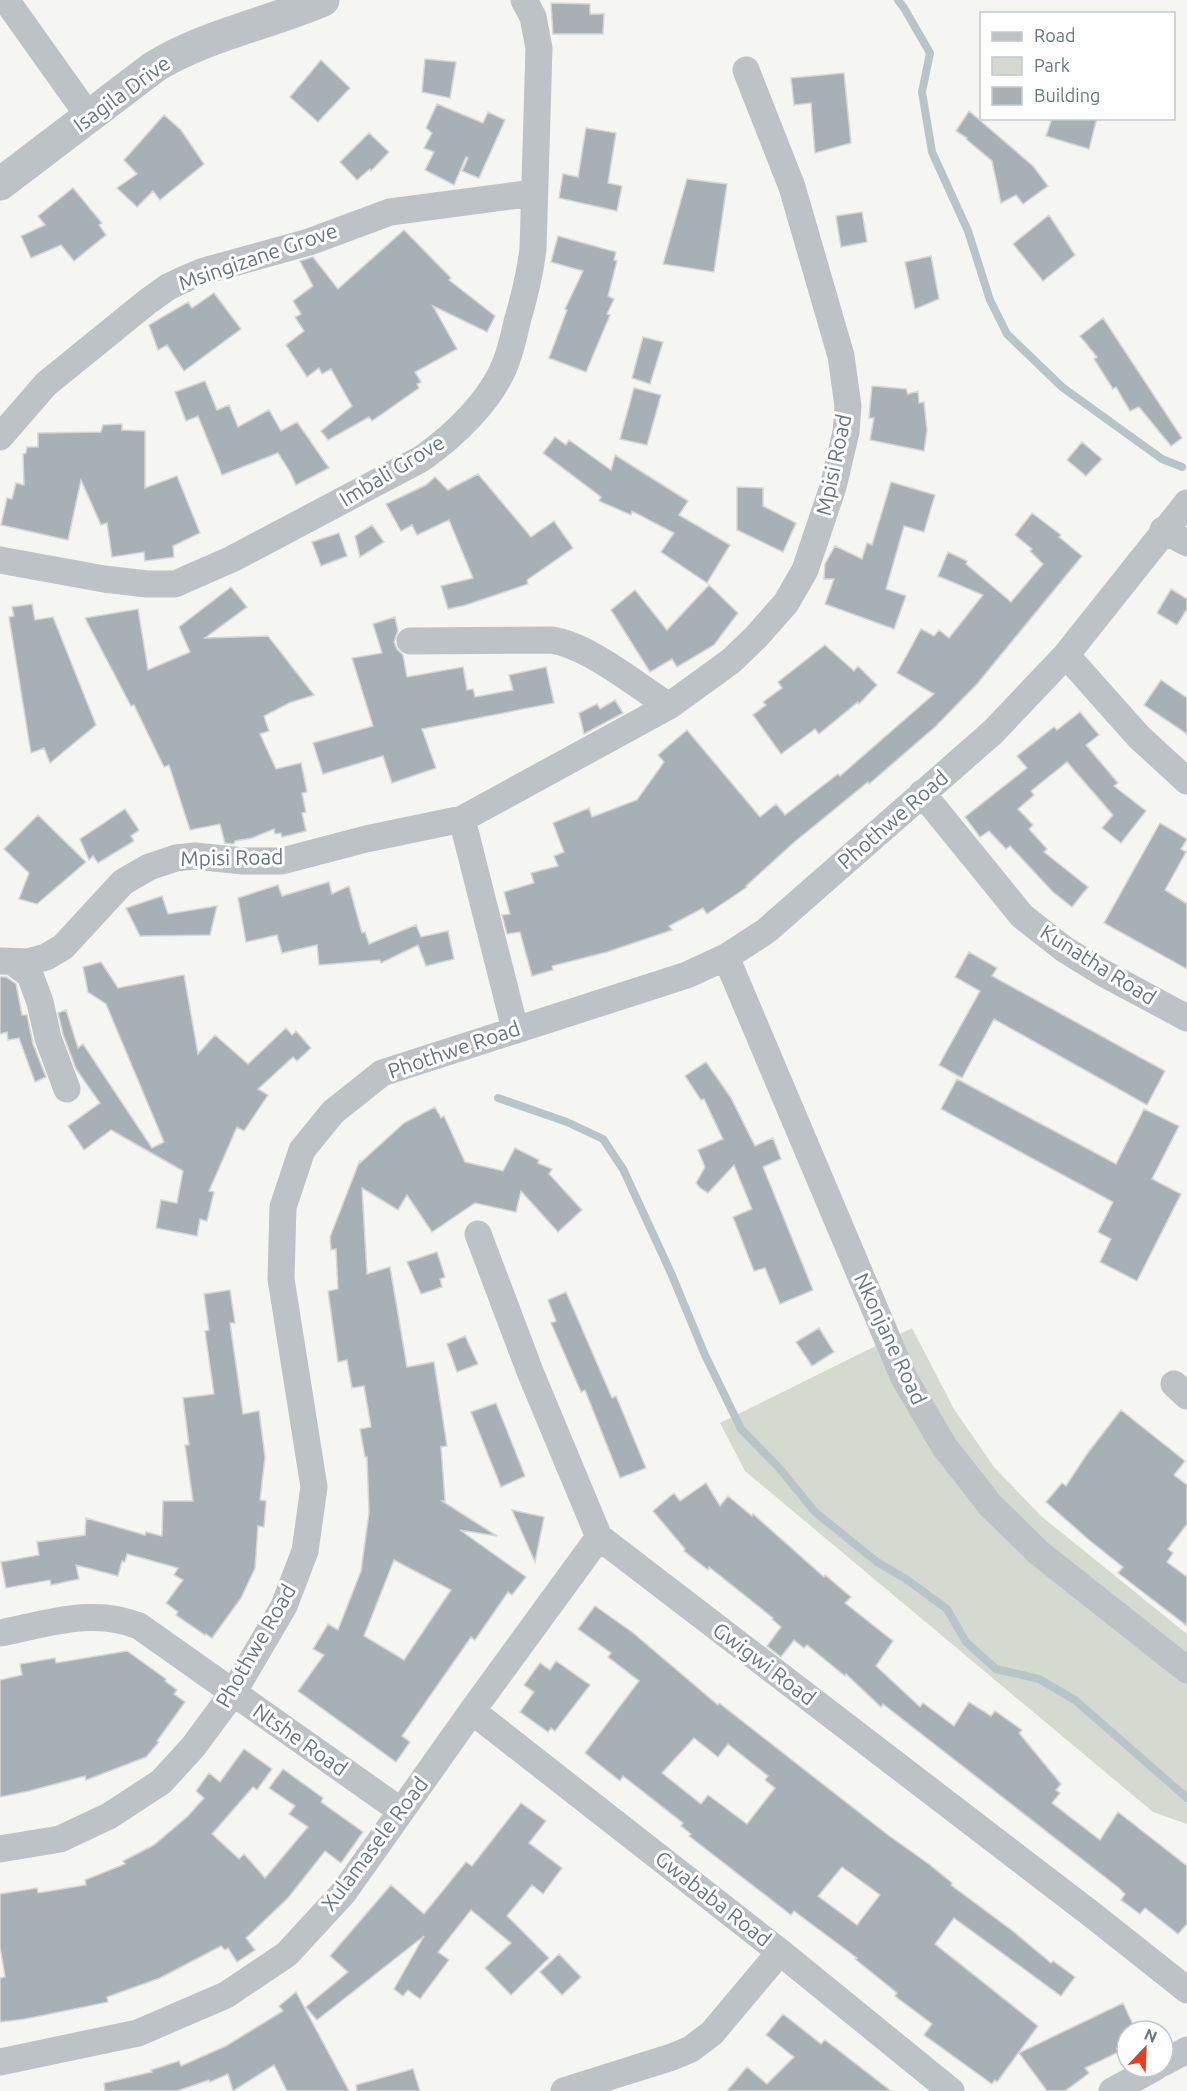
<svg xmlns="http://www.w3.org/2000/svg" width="1187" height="2091" viewBox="0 0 1187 2091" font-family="Ubuntu,sans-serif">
  <rect width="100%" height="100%" fill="#f5f5f1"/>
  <!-- green -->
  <path fill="#d5dad0" d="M912,1328L954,1409L994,1467L1041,1516L1187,1634V1824L1153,1812L745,1471L720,1423Z"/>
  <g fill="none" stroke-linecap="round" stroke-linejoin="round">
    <!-- stream -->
    <path stroke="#b7c5c9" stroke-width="8" d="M898,0L904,8L930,53L922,92L932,152L968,231L990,300L1007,334L1062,387L1162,459L1182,467
      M498,1098L567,1122L603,1139L623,1169L671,1273L705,1355L741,1429L780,1469L815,1512L877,1562L906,1579L947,1609L966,1642L996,1669L1039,1679L1075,1700L1187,1798"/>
  </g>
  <!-- building -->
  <path fill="#a7b0b5" stroke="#d6d6d4" stroke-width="1.5" fill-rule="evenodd" d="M551,3L590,4V14H604L603,34H553Z
    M425,59L456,62L450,98L422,92Z
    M321,60L350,88L318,122L290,97Z
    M844,73L851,143L815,153L811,103L794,105L791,78Z
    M437,104L483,123L488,112L505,120L479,178L462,171L468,158L466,157L454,185L425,170L434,152L424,148L432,133L426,128Z
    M969,111L1033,166L1048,186L1023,204L1016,195L1001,203L992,161L966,139L967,138L956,131Z
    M164,115L181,130L204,164L160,200L153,191L137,207L117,188L137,174L124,160Z
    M1052,118H1097L1089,149L1046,136Z
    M586,128L616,133L608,183L622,186L617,211L559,198L563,174L578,177Z
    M369,133L389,152L371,171L370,169L357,180L340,162Z
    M687,179L727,184L714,272L663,264Z
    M73,188L102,223L99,225L106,235L74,261L61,245L31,258L21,236L45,225L38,216Z
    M862,212L867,242L841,247L836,216Z
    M1049,215L1075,255L1043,281L1013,244Z
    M404,230L451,278L449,280L495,316L487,332L433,306L457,349L415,372L421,382L417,384L419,388L372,421L369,417L328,440L321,431L352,406L331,369L322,374L319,368L307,377L286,345L304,331L295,317L301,314L293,301L313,286L300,261L313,257L338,289Z
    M558,236L616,252L614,260L617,261L608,296L614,299L607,314L610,315L586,372L549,358L567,310L565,309L583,271L551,262Z
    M931,256L939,299L915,309L905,262Z
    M214,293L241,329L184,371L167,345L158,350L149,325L188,302L192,308Z
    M1103,318L1182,438L1171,446L1139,407L1130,411L1116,387L1113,389L1094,359L1097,357L1080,336Z
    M643,337L663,342L650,384L632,378Z
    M205,381L217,410L229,405L238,427L269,410L281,431L297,422L329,468L296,485L290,472L278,453L222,475L198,416L186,421L175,392Z
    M872,386L906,389L908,394L918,391L919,403L924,402L927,430L924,451L870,440L874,418H869Z
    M634,388L661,395L647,445L620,439Z
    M122,424V430L145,431V488L177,476L200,533L173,546L174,557L145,561L144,552L112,557L107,523L101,525L81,480L68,540L1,525L7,498L12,499L16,483L24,485L23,454L26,453L27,447H38V433L101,432L103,425Z
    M555,437L566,445L569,440L611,470L615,455L688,501L679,515L730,545L707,583L661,552L674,533L632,511L631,515L599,501L601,497L543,453Z
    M1082,442L1102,459L1086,476L1067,460Z
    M478,474L531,537L554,521L573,548L527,580L528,584L466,605L448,609L441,586L473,578L449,520L417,535L412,525L401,531L386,504L426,485L435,477L448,490Z
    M891,482L935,495L924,532L904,526L886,589L906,596L894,629L825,604L834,579H824L825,564L835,546L862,559L867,543L872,545Z
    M737,487L763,488V506L796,523L783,552L737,530Z
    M1032,513L1061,535L1059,537L1082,556L977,684L935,727L869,784L868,782L792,844L746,886L747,887L707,914L703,908L669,926L672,930L607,952L552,966L553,970L532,976L520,932L507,934L502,915L510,914L504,892L534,883L531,873L558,866L554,856L564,852L553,823L589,808L592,817L637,800L664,762L658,755L687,730L760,817L776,804L785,815L838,774L840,776L934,694L897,673L921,629L934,636L939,630L949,638L983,595L938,576L948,552L967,561L966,564L1011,602L1043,564L1030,551L1032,549L1015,535Z
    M372,525L384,542L360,557L355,536Z
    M339,533L347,556L321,566L312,542Z
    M709,585L738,613L714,645L677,667L672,659L650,672L611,610L635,590L667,630Z
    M231,587L247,607L205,638L268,636L314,695L289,703L264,716L269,731L260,734L276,769L301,763L307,792L302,793L306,812L302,813L306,831L282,837L281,833L275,834L274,829L252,838L235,841L234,844L225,843L220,824L190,830L169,765L164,767L134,705L131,706L85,618L138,609L148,670L190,652L179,627Z
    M1171,589L1187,599V609L1177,625L1157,613Z
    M32,604L35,620L53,617L96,725L50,763L44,748L31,753L9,617L14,616L12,607Z
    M395,617L398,631L394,642L397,649L403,655L407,677L463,667L467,690L473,689L475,697L513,690L509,675L546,667L554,703L422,729L436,768L392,783L383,756L323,774L313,743L373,726L352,658L382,653L373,624Z
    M825,645L854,671L858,666L877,685L859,704L858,702L819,734L815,729L781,754L753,715L766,705L763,702L782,688L778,682Z
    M1161,680L1187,698V734L1144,705Z
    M615,700L623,713L584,734L579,713L597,704L600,709Z
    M1080,712L1099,735L1086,745L1118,783L1114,786L1146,811L1121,843L1102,828L1113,815L1067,762L1031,791L1034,795L1018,809L1033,825L1029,829L1047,849L1044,852L1088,887L1072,907L1053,892L1010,846L1006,849L989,831L980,837L965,817L1027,768L1017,756L1054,727L1057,730Z
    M125,809L139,830L131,836L134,841L98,863L93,856L89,860L80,839Z
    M38,815L86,862L37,904L19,899L29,873L4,849Z
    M1160,823L1187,839L1181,849L1186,852L1165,890L1187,904V969L1104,923Z
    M329,882L332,894L349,886L362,933L365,932L369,944L416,925L421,937L448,931L454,959L426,966L418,945L381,963L380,960L319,965L317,945L282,953L277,935L246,942L238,898L278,885L282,896Z
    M162,896L168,914L217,906L210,935L140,936L126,908Z
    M969,952L997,968L992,976L1165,1071L1147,1105L994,1019L962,1078L939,1065L980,991L955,977Z
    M101,962L118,988L184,975L198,1054L215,1035L248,1064L286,1028L292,1035L296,1031L311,1048L297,1061L293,1057L258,1089L268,1095L244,1131L237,1127L209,1191L214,1192L207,1221L200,1219L197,1236L156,1228L161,1200L177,1203L183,1171L111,1130L84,1150L68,1126L100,1103L76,1069L63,1034L58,1013L66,1010L78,1048L83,1044L152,1148L164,1142L106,1004L88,992L83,967Z
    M0,977H6L16,984L22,1015H27L33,1044L46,1077L35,1082L19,1038L8,1040L7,1032L0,1034Z
    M706,1062L731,1098L755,1146L773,1138L781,1159L763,1167L813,1290L780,1304L765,1268L754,1271L733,1217L752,1209L734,1165L708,1193L700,1188L696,1183L705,1167L698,1150L723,1139L704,1099L701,1100L685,1076Z
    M957,1079L1116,1164L1144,1109L1179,1126L1152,1179L1181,1194L1137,1281L1100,1262L1111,1239L1098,1232L1113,1202L941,1109Z
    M435,1107L441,1118L444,1116L465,1162L503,1171L515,1148L539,1160L538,1163L552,1169L549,1174L582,1210L558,1232L521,1191L516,1212L475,1203L432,1232L407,1195L398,1210L362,1188L367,1274L390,1267L407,1367L434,1362L447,1446L441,1447L445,1501H442L497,1536L460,1530L526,1577L512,1595L508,1592L475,1640L471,1637L402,1736L410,1742L396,1762L298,1691L324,1655L313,1649L328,1624L338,1630L361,1571L369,1513L367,1457H365L360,1429L371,1427L364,1386L352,1388L347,1360L338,1362L328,1291L338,1289L336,1249L331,1250L330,1237L360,1160V1163L404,1123ZM394,1560L451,1590L404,1660L364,1636Z
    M437,1252L445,1277L440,1279L442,1287L421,1294L407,1262Z
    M230,1290L235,1323H230L243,1414L259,1411L265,1457L260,1500L266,1501L264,1527L258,1526L255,1568L241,1598L212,1638L206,1634L205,1635L176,1615L178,1612L166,1603L183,1580L174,1575L178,1568L127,1554L125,1562L122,1561L118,1576L76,1565L79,1579L51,1585L50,1580L6,1588L1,1562L39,1555L37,1542L85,1535L86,1518L145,1535L146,1532L162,1536L163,1501H193L185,1445H189L183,1398L214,1394L205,1331L209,1330L204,1294Z
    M566,1292L612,1398L616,1396L646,1468L620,1478L585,1390L581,1392L551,1323L556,1321L548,1300Z
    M819,1328L834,1352L812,1366L796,1342Z
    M465,1336L478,1364L457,1372L447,1344Z
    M496,1403L525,1476L501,1487L471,1412Z
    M1121,1410L1185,1461L1174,1475L1187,1485V1524L1168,1549L1173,1553L1167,1562L1187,1577V1626L1118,1573L1123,1567L1089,1540L1046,1502L1062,1483L1066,1486L1087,1454Z
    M706,1483L720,1506L728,1496L752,1516L753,1514L824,1577L825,1575L851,1597L845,1603L893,1641L876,1666L920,1707L923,1703L954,1726L969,1702L991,1716L995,1711L1022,1730L1019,1733L1061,1784L1056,1790L1060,1793L1052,1803L1100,1840L1118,1812L1187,1866V1924L1178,1934L1145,1908L1140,1914L1121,1900L1125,1894L1119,1888L883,1704L881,1707L846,1674L845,1676L807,1645L804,1648L794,1640L781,1657L767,1646L781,1627L772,1619L773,1618L709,1567L708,1570L684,1551L685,1549L653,1511L674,1493L680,1501Z
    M512,1510L544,1517L535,1562Z
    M595,1606L632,1632L718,1705L719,1703L888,1835L930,1865L952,1883L951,1885L1014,1932L1051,1963L1053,1961L1075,1977L1061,1996L954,1918L935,1944L1038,2026L997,2082L995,2080L992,2084L924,2035L932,2024L895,1996L897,1993L855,1959L857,1958L794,1911L791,1915L689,1836L691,1834L681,1826L683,1823L623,1776L620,1781L585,1753L639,1681L608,1657L611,1653L578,1629ZM694,1738L718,1757L728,1744L768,1776L765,1780L775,1788L747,1824L708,1795L701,1804L662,1773ZM842,1867L880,1895L857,1925L818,1896Z
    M127,1651L166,1679L165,1681L177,1690L174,1694L185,1702L157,1741L159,1742L146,1757L86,1780L85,1776L29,1791L0,1797V1680L22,1675L20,1664L55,1658L56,1663Z
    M556,1661L590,1685L555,1731L551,1728L548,1732L520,1712L534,1692L524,1685L540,1663L550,1670Z
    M244,1749L272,1769L257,1790L253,1787L212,1834L239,1859L244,1854L265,1878L308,1827L289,1814L295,1806L269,1788L283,1769L323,1798L321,1802L363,1832L341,1863L325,1851L288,1898L246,1938L255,1950L237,1962L228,1948L225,1950L221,1946L160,1978L107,1997L108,2002L25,2019L0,2022V1978L5,1977L0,1946V1894L37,1888L38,1893L86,1885L85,1880L125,1864L123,1861L154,1845L188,1816L204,1798L196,1791L209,1773L220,1782Z
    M521,1803L546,1821L529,1843L562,1868L543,1894L532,1885L507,1916L549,1958L511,1995L485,1968L511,1943L471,1910L438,1952L449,1960L420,1999L408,1990L403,1996L394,1989L424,1936L317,2020L306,2007L348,1972L330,1956L391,1885L424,1914L466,1862L472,1866Z
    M559,1954L581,1977L562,1995L540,1972Z
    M296,1992L349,2091H287L274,2065L233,2091L228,2074L210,2082L209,2080L177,2091H105L104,2083L152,2072L151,2070L179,2061L181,2066L226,2046L283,2011L279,2006Z
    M1123,2003L1136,2031H1127V2048L1085,2068L1089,2073L1065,2091H1047L1019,2053Z
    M783,2014L821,2044L825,2040L891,2091H727L747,2067L767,2084L794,2057L766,2035Z
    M413,2069L420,2091H357L356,2085Z"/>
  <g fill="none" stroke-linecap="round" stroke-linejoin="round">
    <!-- minor -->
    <path stroke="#bdc2c6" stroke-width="27" d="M6,0L90,118
      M0,437L46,384L147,302L168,287L187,278L204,271L309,242L390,212L534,193
      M1163,530L1187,543
      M0,560L104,579L147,584H175L232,559L421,459C454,436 492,400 506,362C511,349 514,335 517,322C524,298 530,274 533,249L539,48L533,17L524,0
      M410,641L551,640C588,645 636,685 669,706
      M1066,655L1139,737L1187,781
      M922,793L1022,916L1064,949L1103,973L1187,1018
      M462,819L515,1029
      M726,957L904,1378L944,1446L990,1505L1039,1553L1187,1670
      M0,961L28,962L46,957L63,947L123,882L149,867L176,858L195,856L243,861H282L366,839L462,819L669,706L731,661L756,637L786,603L805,570L833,487L846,432L848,406L841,356L792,187L746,70
      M14,963L30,975L40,1002L48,1038L67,1089
      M478,1234L531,1374L599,1537L1095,1917L1187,1990
      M1174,1384L1187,1396
      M0,1633C46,1624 94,1607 139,1626L401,1811
      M472,1711L780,1952L951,2091
      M0,1849L60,1839L109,1816L161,1782L193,1747L233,1693L284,1606L305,1551L314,1487L281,1279L283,1207L302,1150L333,1112L382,1073L687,975L726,957L766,931L993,732L1066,655L1187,503
      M0,2062L138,2033L226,1995L287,1954L344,1892L472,1711L599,1537
      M1163,2063L1187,2050
      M564,2091L672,2057L691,2049L712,2033L780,1952
      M1112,2091L1156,2067"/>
    <!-- tertiary -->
    <path stroke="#bdc2c6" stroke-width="33" d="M0,184L154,67C206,35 267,24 323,0"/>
  </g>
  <g text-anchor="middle" stroke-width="6" stroke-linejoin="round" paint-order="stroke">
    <!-- street labels -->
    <g font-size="21" fill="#637784" stroke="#fff">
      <text transform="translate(122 94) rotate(-36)" y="7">Isagila Drive</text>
      <text transform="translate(258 257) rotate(-19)" y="7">Msingizane Grove</text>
      <text transform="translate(834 465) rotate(-78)" y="7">Mpisi Road</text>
      <text transform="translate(392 471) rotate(-31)" y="7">Imbali Grove</text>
      <text transform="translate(893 820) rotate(-41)" y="7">Phothwe Road</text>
      <text transform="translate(232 858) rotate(-1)" y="7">Mpisi Road</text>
      <text transform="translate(1098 965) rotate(32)" y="7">Kunatha Road</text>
      <text transform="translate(454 1050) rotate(-19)" y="7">Phothwe Road</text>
      <text transform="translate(890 1339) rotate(65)" y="7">Nkonjane Road</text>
      <text transform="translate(256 1646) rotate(-60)" y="7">Phothwe Road</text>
      <text transform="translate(764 1664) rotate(37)" y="7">Gwigwi Road</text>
      <text transform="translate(300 1740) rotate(35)" y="7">Ntshe Road</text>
      <text transform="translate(375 1844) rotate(-53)" y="7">Xulamasele Road</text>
      <text transform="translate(713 1899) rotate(38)" y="7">Gwababa Road</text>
    </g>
  </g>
  <!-- legend -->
  <rect x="980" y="12" width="195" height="108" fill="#ffffff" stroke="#c1c9ce" stroke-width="1.5"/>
  <rect x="992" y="32" width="30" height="9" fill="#bdc2c6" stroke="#c1c9ce" stroke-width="1.5"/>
  <text x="1034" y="42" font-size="18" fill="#637784">Road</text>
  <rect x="992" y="57" width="30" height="18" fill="#d5dad0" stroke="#c1c9ce" stroke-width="1.5"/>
  <text x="1034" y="72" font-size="18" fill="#637784">Park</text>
  <rect x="992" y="87" width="30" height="18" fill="#a7b0b5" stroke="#c1c9ce" stroke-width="1.5"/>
  <text x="1034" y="102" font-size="18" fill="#637784">Building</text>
  <!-- north arrow -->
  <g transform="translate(1145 2049) rotate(23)"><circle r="28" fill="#ffffff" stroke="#c1c9ce" stroke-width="1.5"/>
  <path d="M0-4.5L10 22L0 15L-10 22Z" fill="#ea3d1c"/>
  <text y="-9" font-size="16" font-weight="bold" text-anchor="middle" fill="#637784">N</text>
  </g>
</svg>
